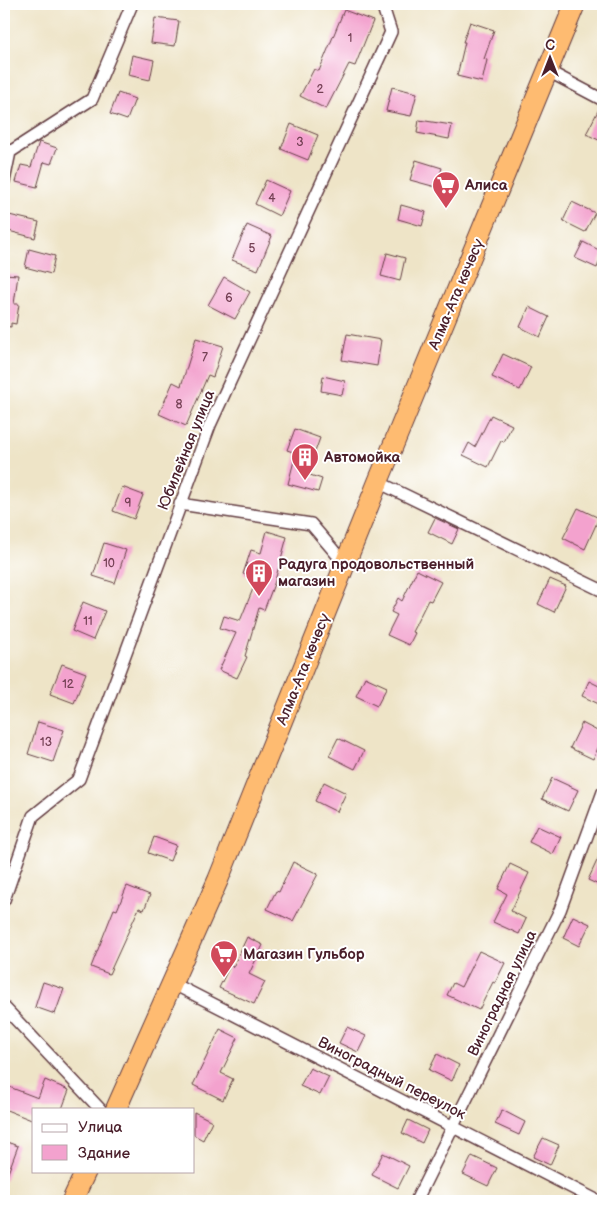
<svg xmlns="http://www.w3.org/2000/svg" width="607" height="1205" viewBox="0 0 607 1205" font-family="'Balsamiq Sans',sans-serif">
  <rect width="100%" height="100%" fill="#fff"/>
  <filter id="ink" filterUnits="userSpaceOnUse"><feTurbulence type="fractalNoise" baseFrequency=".02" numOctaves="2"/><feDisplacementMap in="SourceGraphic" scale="10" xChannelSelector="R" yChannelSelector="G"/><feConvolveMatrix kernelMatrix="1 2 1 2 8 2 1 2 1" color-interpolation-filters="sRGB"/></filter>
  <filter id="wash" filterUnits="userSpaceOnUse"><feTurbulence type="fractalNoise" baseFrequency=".0096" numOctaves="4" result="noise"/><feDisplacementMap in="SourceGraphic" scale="20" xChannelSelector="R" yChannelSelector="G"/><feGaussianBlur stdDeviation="1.12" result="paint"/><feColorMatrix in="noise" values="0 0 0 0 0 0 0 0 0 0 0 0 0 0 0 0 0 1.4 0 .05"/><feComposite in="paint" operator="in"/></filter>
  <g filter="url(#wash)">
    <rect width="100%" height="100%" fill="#eee4c7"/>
    <g id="blocks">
      <!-- building -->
      <path fill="#f3a2ce" d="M344,10L373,21L355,66L349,64L326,109L300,96L314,69L319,71Z
        M155,18L179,21L175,46L151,43Z
        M470,22L494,30L484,59L487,60L482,82L457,76L465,42H463Z
        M132,55L154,60L150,80L128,75Z
        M392,87L417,93L411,116L386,111Z
        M118,93L135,99L127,120L110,114Z
        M600,107H603V142L586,134Z
        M419,120L452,125L449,139L417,133Z
        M291,124L318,135L308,160L281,149Z
        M39,142L57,148L51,164L44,162L37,187L16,182L21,165L31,167Z
        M416,160L442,168L436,187L410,180Z
        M266,180L290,191L279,216L255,204Z
        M572,202L595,213L585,232L563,221Z
        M401,205L426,212L422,226L398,219Z
        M9,215L39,222L35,238L5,230Z
        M247,225L272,236L258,270L232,260Z
        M583,242L603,252L597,268L575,258Z
        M29,249L55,256L51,274L25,267Z
        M387,253L405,258L400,281L381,276Z
        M4,274L18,275L14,304H19L16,324L11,323V327L4,326Z
        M224,277L250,292L235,319L208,305Z
        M529,307L549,317L540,337L520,327Z
        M347,334L381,340L377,366L342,360Z
        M196,338L223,346L213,377L208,375L186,426L159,414L173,382L181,386Z
        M503,354L531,367L520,390L492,377Z
        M323,376L345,381L342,395L321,391Z
        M491,415L512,425L504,442L501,441L488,467L463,455L469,443L475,447Z
        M295,429L320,438L307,474L322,479L318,492L288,484L296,453L287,450Z
        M122,487L143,495L134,519L113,511Z
        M578,508L599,518L585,549L563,538Z
        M435,518L459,529L452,544L428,532Z
        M267,531L287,537L274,584L264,610L259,608L245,656L247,657L237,678L219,670L236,633L220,628L224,616L240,621L257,579L243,574L251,550L261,553Z
        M104,543L126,550L115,583L93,576Z
        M417,570L441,582L431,601L428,600L412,632L415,633L409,645L387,635L397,615L391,612L398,598L402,601Z
        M550,579L566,586L554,612L538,604Z
        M83,602L105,611L93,640L72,631Z
        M62,664L86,673L74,703L50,694Z
        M365,677L387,687L377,706L356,696Z
        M589,681L603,688V706L582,696Z
        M38,722L64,730L53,762L28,754Z
        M582,723L603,734V737L593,759L570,748Z
        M338,738L364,751L355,769L329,756Z
        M552,778L578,790L568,811L542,799Z
        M324,782L346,793L337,812L315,801Z
        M537,826L561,837L553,854L529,842Z
        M154,837L176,845L170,861L148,853Z
        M603,848V887L588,880Z
        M293,862L318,874L293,921L267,909L276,891L279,892Z
        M510,864L529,873L511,911L526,919L519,934L493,922L507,894L498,889Z
        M127,886L150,895L144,910L139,908L109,974L91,967L114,909L117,910Z
        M573,916L590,924L579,946L563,938Z
        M247,937L263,945L249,974L265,982L254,1004L219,988L230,965L233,967Z
        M479,951L505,963L495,983L493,982L479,1010L447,995L453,983L461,987Z
        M43,982L64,989L55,1014L35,1007Z
        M347,1027L366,1036L358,1052L339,1043Z
        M220,1029L238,1038L221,1073L233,1079L223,1100L193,1085Z
        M437,1054L459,1065L452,1081L429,1070Z
        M310,1068L329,1077L320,1095L300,1086Z
        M45,1080L69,1090L62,1109H34V1121L4,1109V1085L38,1098Z
        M502,1110L525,1122L519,1135L495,1124Z
        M194,1112L212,1121L203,1140L194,1135Z
        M408,1120L428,1130L422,1143L402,1133Z
        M543,1138L559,1145L550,1165L533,1157Z
        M4,1141L18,1146L5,1181H4Z
        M383,1153L409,1166L398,1188L372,1175Z
        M472,1156L497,1168L488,1186L463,1174Z"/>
    </g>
  </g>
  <g filter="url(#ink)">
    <use href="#blocks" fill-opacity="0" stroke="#633d42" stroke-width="1"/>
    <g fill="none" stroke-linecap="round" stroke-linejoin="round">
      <!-- street casing -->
      <g stroke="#633d42" stroke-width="14">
        <path id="street" d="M548,71L603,100
          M4,181L10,152L92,99L132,4
          M378,482L603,591
          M180,504L311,524L345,564
          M4,900L33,816L79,779L210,425L391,32L382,4
          M172,983L598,1201
          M4,1007L100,1109
          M416,1201L560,910L603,792"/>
      </g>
      <!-- highway casing -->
      <g stroke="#633d42" stroke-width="22">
        <path id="highway" d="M116,1109L218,880L378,482L575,4
          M72,1201L86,1171"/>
      </g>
      <!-- street -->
      <use href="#street" stroke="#fff" stroke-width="11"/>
      <!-- highway -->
      <use href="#highway" stroke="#febb71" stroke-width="20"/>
    </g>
  </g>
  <!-- icons -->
  <defs>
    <g id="supermarket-pin" transform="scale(1.4375)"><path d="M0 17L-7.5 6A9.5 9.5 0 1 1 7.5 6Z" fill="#d1495b" stroke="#fff"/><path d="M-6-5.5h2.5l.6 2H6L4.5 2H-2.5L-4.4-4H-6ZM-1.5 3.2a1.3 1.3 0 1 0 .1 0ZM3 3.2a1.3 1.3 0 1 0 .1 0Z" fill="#fff"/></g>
    <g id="building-pin" transform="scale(1.4375)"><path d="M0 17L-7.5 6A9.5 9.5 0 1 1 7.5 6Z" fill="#d1495b" stroke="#fff"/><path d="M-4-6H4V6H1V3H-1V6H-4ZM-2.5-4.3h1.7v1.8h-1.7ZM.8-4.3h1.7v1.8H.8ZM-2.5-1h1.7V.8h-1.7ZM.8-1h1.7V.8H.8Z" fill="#fff"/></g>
  </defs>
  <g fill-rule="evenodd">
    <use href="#supermarket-pin" x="446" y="185"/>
    <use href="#building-pin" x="305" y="457"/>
    <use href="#building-pin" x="259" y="573"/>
    <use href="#supermarket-pin" x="224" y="954"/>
  </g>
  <g text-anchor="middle" stroke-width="4" stroke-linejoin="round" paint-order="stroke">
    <!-- number labels -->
    <g font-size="12" fill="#744054">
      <text x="350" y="42">1</text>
      <text x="320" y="93">2</text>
      <text x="300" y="146">3</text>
      <text x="272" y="202">4</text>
      <text x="252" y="252">5</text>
      <text x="229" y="302">6</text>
      <text x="205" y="361">7</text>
      <text x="179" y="408">8</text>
      <text x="128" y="507">9</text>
      <text x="109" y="567">10</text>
      <text x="88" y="625">11</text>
      <text x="68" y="688">12</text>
      <text x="46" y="746">13</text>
    </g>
    <!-- poi labels -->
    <g font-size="15" font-weight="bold" fill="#4a1f2b" stroke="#fff" text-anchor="start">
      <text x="465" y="190">Алиса</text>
      <text x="324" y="462">Автомойка</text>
      <text x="278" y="569">Радуга продовольственный<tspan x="278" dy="17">магазин</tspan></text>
      <text x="243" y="959">Магазин Гульбор</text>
    </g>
    <!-- street labels -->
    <g font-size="15" fill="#4a1f2b" stroke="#fff">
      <text transform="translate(456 294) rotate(-67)" y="5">Алма-Ата көчөсү</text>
      <text transform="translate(186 450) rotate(-68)" y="5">Юбилейная улица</text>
      <text transform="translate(303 669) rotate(-68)" y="5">Алма-Ата көчөсү</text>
      <text transform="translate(502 993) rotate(-64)" y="5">Виноградная улица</text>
      <text transform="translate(392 1078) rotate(27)" y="5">Виноградный переулок</text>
    </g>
  </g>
  <!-- margin -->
  <rect width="607" height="1205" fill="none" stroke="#fff" stroke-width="20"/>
  <!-- legend -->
  <rect x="32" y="1108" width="162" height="65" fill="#ffffff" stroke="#b7a5aa"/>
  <rect x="42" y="1124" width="25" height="8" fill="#ffffff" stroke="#b7a5aa"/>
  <text x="78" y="1132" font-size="15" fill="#4a1f2b">Улица</text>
  <rect x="42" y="1145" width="25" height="15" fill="#f3a2ce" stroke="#b7a5aa"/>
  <text x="78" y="1158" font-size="15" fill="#4a1f2b">Здание</text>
  <!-- north arrow -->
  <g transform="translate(550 58)" stroke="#ffffff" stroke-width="4" paint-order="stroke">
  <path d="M0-4L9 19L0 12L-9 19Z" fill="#4a1f2b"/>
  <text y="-8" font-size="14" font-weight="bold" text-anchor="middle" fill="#4a1f2b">С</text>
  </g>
</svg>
